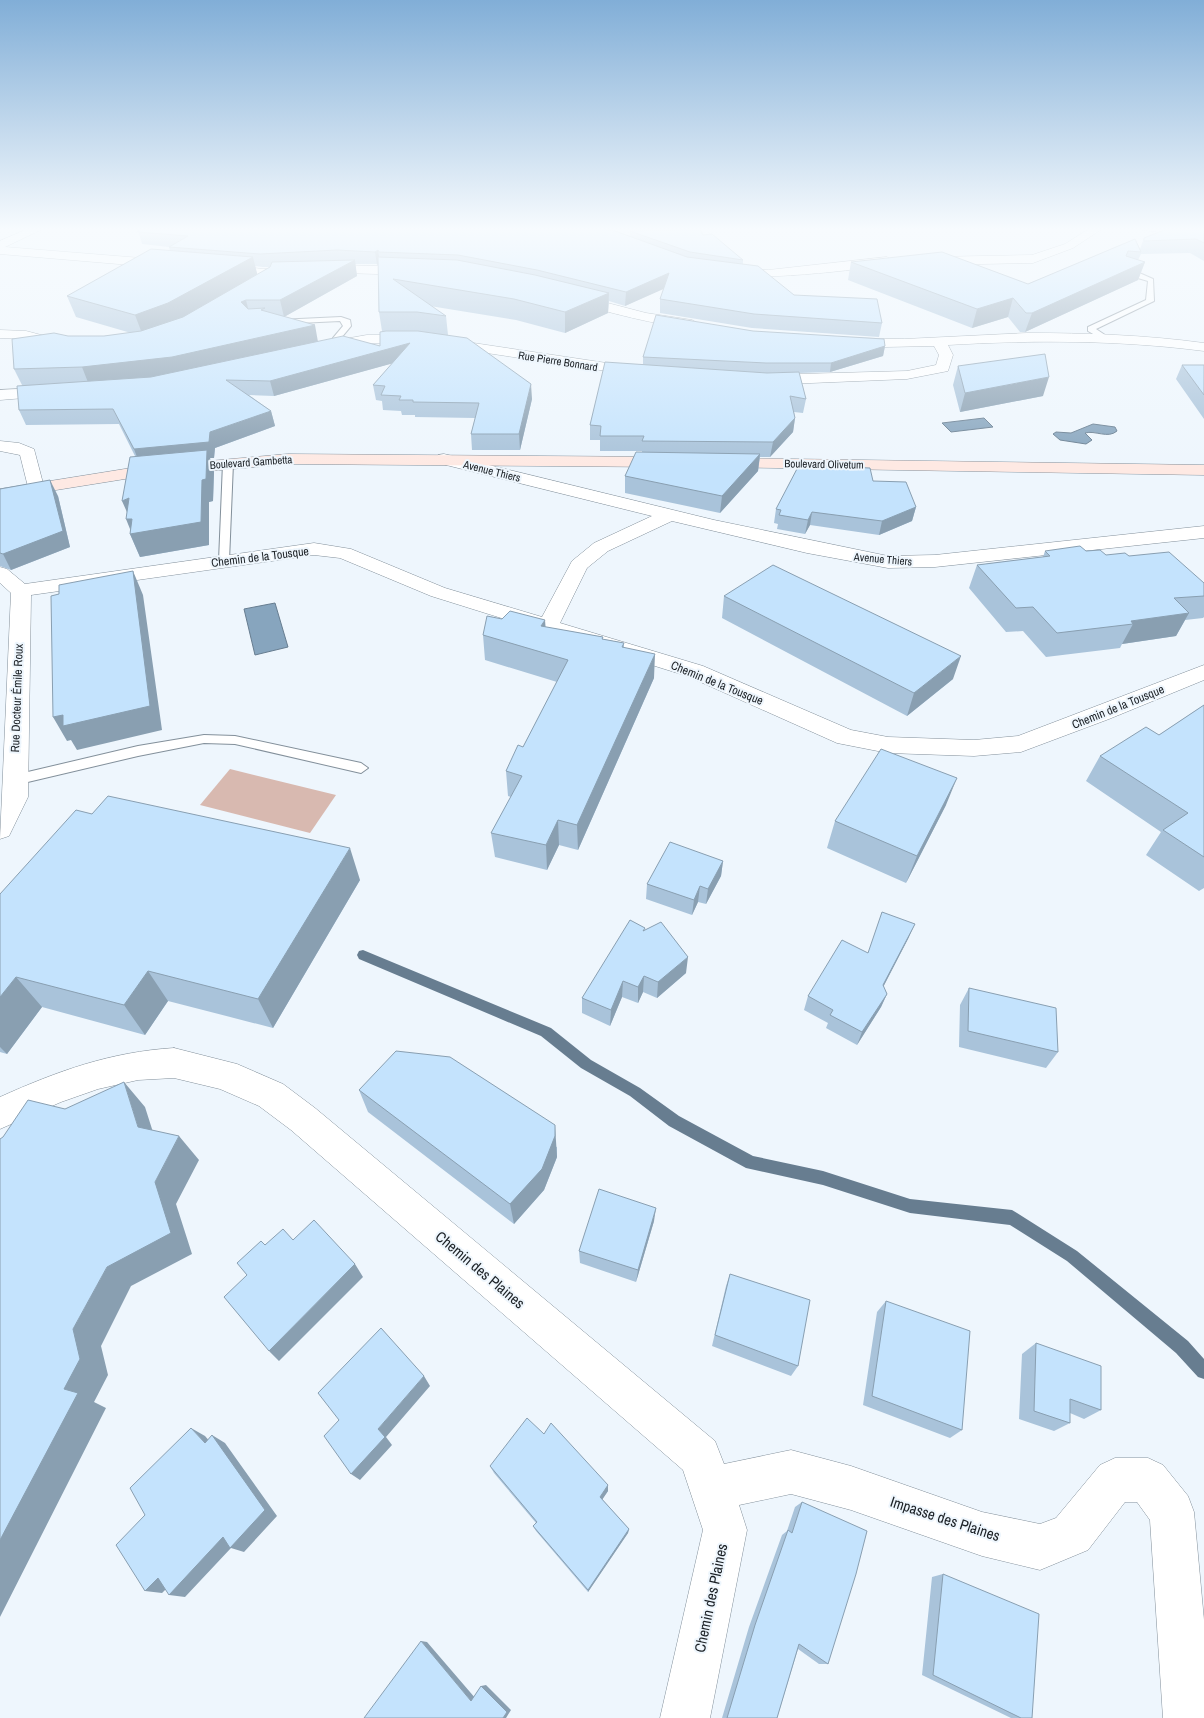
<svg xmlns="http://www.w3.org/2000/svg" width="1204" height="1718" viewBox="0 0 1204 1718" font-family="'Archivo Narrow',sans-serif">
  <rect width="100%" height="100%" fill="#eef6fd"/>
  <!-- green -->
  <path fill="#d8b9b0" d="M230,769L336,795L310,833L200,805Z"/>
  <!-- water -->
  <path fill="#87a5be" stroke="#677d90" d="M984,418L993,427L951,432L942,423Z
    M1093,424L1115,427L1117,431C1108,439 1095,430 1085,433L1092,440L1086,444L1060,440L1053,434L1056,432L1071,433Z
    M275,603L288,647L255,655L244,609Z"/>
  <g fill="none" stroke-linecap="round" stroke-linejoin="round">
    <!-- stream -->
    <path fill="#677d90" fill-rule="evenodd" d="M363,950L551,1028L591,1060L640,1088L679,1116L753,1156L823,1171L910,1199L1012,1210L1017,1213L1077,1251L1188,1341L1204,1359V1379L1198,1377L1176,1353L1067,1261L1010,1225L910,1213L823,1185L746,1168L669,1126L630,1096L581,1068L541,1036L359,959L357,955L359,951Z"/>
    <!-- lane casing -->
    <g stroke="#83909b" stroke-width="2">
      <path id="lane" d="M1121,271L1137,272L1153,279L1154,301L1096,329L1108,337L1109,339L1105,341L1088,331V327L1146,300L1148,281L1121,273Z
        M341,317L350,320L351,326L341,338L342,343L338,345L334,343L333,338L343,326L340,321L278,324L274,322L278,320Z
        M228,460L233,463L229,561L224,564L219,561L223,463Z
        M204,735L235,736L361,763L368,768L361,773L235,744L204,743L138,756L15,785L8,780L15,775L138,746Z"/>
    </g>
    <!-- street casing -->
    <g stroke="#83909b" stroke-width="1">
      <path id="street" d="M32,227H47L5,247L166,260L172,264L166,268L0,254V241Z
        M1092,227H1105L1073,248L1033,263L933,265L927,261L933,257L1032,255L1065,244Z
        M1136,227H1170L1204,231V237L1142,230Z
        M887,257L893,261L891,264C870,269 736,284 725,272L731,268L768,270Z
        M219,264L263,269L340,265L415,267L421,271L415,275L340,273L263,277L215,271L213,268L215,265Z
        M573,294L646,313L692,320L699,324C689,336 587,306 568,301L567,298Z
        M0,330L26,331L72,343L74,346L67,350L26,339L0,338Z
        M1027,333C1087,333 1145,335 1204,343V351C1119,340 1033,340 948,345L953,355L948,371L907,379L763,385L755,380L763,375L907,371L936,365L939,355L934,346L885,347L841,345L839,342L846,338L904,339Z
        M367,335H420L640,368L647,372L640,376L420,343H367L322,351L315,347L322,343Z
        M56,387L64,392L61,395L0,400V390Z
        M0,441L19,443L34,449L44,487L41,491H29L20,455L0,451Z
        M444,454L714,520L888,556L935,555L1204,526V538L935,567L888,568L807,553L672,521L608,551L587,568L560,623L703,666L851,730L888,737L974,740L1018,736L1204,665V680L1109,719L1021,752L974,756L888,753L837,743L687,676L431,596L340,558L314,555L31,595L28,797L9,836L0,839L11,593L0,583V567L7,569L25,584L314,543L351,549L445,588L542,617L572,561L594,543L652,516L438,463L435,459L438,455Z
        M174,1048L237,1064L283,1084L315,1108L715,1441L724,1464L791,1450L851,1466L982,1512L1040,1524L1056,1518L1100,1465L1115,1458H1148L1163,1465L1188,1496L1194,1512L1204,1620V1718H1163L1150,1520L1137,1502H1125L1088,1550L1040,1570L982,1556L851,1510L791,1494L739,1505L747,1530L710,1718H660L703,1530L683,1470L291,1130L259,1106L220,1089L174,1078L138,1080L98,1089L61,1102L0,1129V1097C58,1071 110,1052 174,1048Z"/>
    </g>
    <!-- secondary casing -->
    <g stroke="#83909b" stroke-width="1">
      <path id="secondary" d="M288,454L668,457L674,458L677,462L674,466L668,467L288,464L131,478L0,499V489L131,468Z
        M721,458L1204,465V475L715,467L712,463L715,459Z"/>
    </g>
    <!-- lane -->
    <use href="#lane" fill="#fff" fill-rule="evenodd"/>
    <!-- street -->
    <use href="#street" fill="#fff" fill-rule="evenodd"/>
    <!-- secondary -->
    <use href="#secondary" fill="#fee9e3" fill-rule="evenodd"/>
  </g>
  <!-- wall -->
  <path fill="#a9c3da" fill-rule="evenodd" d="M0,227H26L16,230L0,228Z
    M137,227H615L610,230L630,237V231L703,235L743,260V264L794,295L882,323L879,337L752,328L660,313V299L664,288L625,306L609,301L608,313L565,333L516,320L430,306L446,316L448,335L532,399L520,450H472L471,434L475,418L415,417V415H402L401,411L383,410L382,401L376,400L373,385L393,363L274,396L249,395L271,411L275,426L215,448L214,458H210L214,472L213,501L209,502V545L140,557L130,534L135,456L119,424L26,425L19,410L22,385L14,369L68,336H104L131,333L76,317L67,296L170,251L169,247L142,244ZM355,264H378L379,312L382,331L380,346L318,341L284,317L357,276ZM255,266L263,267H270L257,275Z
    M1204,227V261L1190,253L1141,254L1138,260L1145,262L1138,280L1025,332H1020L1008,317L972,328L848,280L851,262L1028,284L1135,239L1140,249L1144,238Z
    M753,331L885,346L883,356L830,372L799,373L806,399L803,413L794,412L795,418L793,432L770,457H760L758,471L720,513L625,493V476L642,453V451H600V440H590V425L643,365V357Z
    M1182,365H1204V419L1176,379Z
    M958,366L1043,396L960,412L953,385Z
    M0,489L58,496L70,547L11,570L0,566Z
    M916,507L912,521L879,535L810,525L805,534L777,529L778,524L774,523L776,509Z
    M1045,551H1086L1106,555L1129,556L1204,583V617L1203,618L1185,620L1176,636L1122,644L1120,648L1046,657L1023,631L1006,632L969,588L977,565L1043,557Z
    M724,596L953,679L907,716L722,618Z
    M546,627L603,637V639L624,643V648L654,678L578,850L559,845L547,870L495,857L491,833L511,797L508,796L506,771L523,747L557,682L485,660L483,635Z
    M1204,705V888L1199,891L1146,855L1161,832L1086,781L1100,756L1159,735Z
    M946,805L906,883L827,848L835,821Z
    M723,861L721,876L706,904L698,902L692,915L646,899L647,884Z
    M360,880L273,1028L168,1001L145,1035L42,1007L7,1054L0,1052V894Z
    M645,928L644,930L686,973L657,998L643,992L638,1003L622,997L610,1026L582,1013V998Z
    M909,937L883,987L887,994L881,1007L857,1045L826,1028L828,1023L804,1010L808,996L868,953Z
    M969,988L1058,1052L1046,1068L959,1047L960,1005Z
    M359,1090L557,1147V1157L544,1190L514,1224L368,1112Z
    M654,1221L636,1282L580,1263L579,1251Z
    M730,1274L798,1366L791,1376L712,1346L726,1286Z
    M886,1301L962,1430L950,1438L863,1405L877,1312Z
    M1036,1343L1101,1410L1084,1419L1070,1413V1423L1054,1431L1019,1419L1022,1354Z
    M544,1434L608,1485V1491L602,1499L629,1529L628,1533L588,1592L536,1531L533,1526L536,1523L494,1473L490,1466Z
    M802,1502L828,1664H819L798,1649L777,1718H722L749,1627L782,1535L787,1531L795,1507Z
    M943,1574L1032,1718H1011L922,1675L932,1577Z"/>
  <!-- shaded-wall -->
  <path fill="#899fb1" d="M15,227H26L16,230Z
    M606,227H615L606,233Z
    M378,250L380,263L377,265L375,252Z
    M253,257L258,277L175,324L143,336L135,315Z
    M355,260L357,276L284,317L280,300Z
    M1145,262L1138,280L1025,332L1032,313Z
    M669,273L668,287L625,306L626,292Z
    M609,293L608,313L565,333V312Z
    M1013,298L1008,317L972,328L977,309Z
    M246,300L250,316L241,302Z
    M315,325L318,342L178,375L89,385L82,367Z
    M410,343L412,358L274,396L270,381Z
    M885,346L883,356L830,372L831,363Z
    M1049,377L1043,396L960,412L965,393Z
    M531,384L532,399L520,450L519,434Z
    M271,411L275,426L215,448L214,458H210L214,472L213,501L209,502V545L140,557L130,534H132L126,519H130L122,501L129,498L140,465L134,449L210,432Z
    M795,418L793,432L770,457L773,442Z
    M760,454L758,471L720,513L722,496Z
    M50,480L58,496L70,547L11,570L3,554Z
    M916,507L912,521L879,535L882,521Z
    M812,512L810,525L805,534L808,520Z
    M133,571L143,595L162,730L77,750L71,740L67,741L53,717Z
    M1189,613L1176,636L1122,644L1133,624L1131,621Z
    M545,620L547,645L541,626Z
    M655,654L654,678L578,850L577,825Z
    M961,656L953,679L907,716L914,693Z
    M957,778L946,805L906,883L917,856Z
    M558,820L559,845L547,870L546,845Z
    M350,848L360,880L273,1028L258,999Z
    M723,861L721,876L706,904L708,889Z
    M700,886L698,902L692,915L694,900Z
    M915,924L909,937L877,999L883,985Z
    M688,957L686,973L657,998L658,982Z
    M148,971L168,1001L145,1035L124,1005Z
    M644,976L643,992L638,1003V987Z
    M16,977L42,1007L7,1054L0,1047V997Z
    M623,981L622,997L610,1026L611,1010Z
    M887,994L881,1007L857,1045L862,1032Z
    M124,1082L145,1107L159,1151L138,1127Z
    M555,1125L557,1157L544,1190L514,1224L510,1204Z
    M179,1136L199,1160L176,1204L192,1254L131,1286L101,1346L108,1375L94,1402L106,1408L0,1617V1540L64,1389L73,1329L107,1267L155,1182Z
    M656,1208L654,1221L636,1282L638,1270Z
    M355,1264L363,1277L279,1361L269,1351Z
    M424,1376L430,1386L386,1437L392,1445L360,1480L351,1474L378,1429Z
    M191,1428L205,1436L218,1451L205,1443Z
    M212,1435L225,1443L277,1516L244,1552L231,1548L185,1597L169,1595Z
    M608,1485V1491L600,1503V1497Z
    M629,1529L628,1533L588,1592V1590Z
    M158,1578L174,1581L162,1593L145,1591Z
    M421,1641L427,1642L476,1699L471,1701Z
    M486,1685L511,1710L506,1718H503L481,1686Z"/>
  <!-- building -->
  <path fill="#c4e3fd" stroke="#899fb1" d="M137,227H220L235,228L302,227H432L457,229L499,227H592L615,231L687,257L758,266L794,295L877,299L882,323L754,314L660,299L669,273L626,292L537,270L458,255L379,252L378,250L375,252L337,250L260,254L169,247L188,236L138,232Z
    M1172,227H1204V243L1196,239L1144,241V238Z
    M700,229L703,235L712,234L743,260L690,252L630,231Z
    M1135,239L1141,252L1128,251L1126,256L1145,262L1032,313H1026L1013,298L977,309L851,262L942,252L1028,284Z
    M151,249L253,257L168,303L135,315L67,296Z
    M378,257L457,260L535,275L609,293L565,312L514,299L393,279L446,316L417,312H379Z
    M355,260L280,300H246L241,302L248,309L265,308L261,310L315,325L172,357L82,367L14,369L12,339L54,333L68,336H104L141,331L183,317L270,267L272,262Z
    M656,315L753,331L884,339L885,346L831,363H766L643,357Z
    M386,331H418L467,338L531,384L519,434H471L479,403L413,402V400H399L401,396L381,395L385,386L373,385L410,343L270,381L226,380L271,411L210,432L209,442L134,449L113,409L19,410L17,386L151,377L343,336L380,346V332Z
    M1045,354L1049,377L965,393L958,366Z
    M605,362L767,373L799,372L806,399L790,396L795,418L773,442L642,441L644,436H600L601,426L590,425Z
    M1182,365H1204V395Z
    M207,450L206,479L202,480L201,522L130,534L132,519H126L129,498L122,501L130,457Z
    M636,452L760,454L722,496L625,476Z
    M799,465L870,468L873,481L906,482L916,507L882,521L812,512L808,520L779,515L781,510L776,509Z
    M50,480L63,531L3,554L0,553V489Z
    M1080,546L1086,551L1100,550L1106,555L1125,553L1129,556L1169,552L1204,583V596L1174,598L1189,613L1131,621L1133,624L1057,633L1033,607L1016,608L977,565L1050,556L1045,551Z
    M773,565L961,656L914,693L724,596Z
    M133,571L150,706L63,726V715L53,717L51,596L59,594V585Z
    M510,611L545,620L541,626L603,637L602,639L624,643L622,647L655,654L577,825L558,820L546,845L491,833L522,776L506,771L518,745L523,747L568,660L483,635L487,616L502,619Z
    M1204,705V857L1163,830L1188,813L1100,756L1146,727L1159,735Z
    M881,749L957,778L917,856L835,821Z
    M108,796L350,848L258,999L148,971L124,1005L16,977L0,997V894L76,810L92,814Z
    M670,842L723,861L708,889L700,886L694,900L647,884Z
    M882,912L915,924L883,985L887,994L862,1032L830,1015L833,1010L808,996L842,940L868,953Z
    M630,920L645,928L643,931L661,922L688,957L658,982L644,976L638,987L623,981L611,1010L582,998Z
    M969,988L1056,1008L1058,1052L968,1031Z
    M396,1051L450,1057L555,1125V1136L542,1169L510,1204L359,1090Z
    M124,1082L138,1127L179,1136L155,1182L171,1233L107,1267L73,1329L80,1359L64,1389L78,1393L0,1540V1139L3,1137L28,1100L65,1109Z
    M599,1189L656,1208L638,1270L579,1251Z
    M314,1220L355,1264L269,1351L224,1297L247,1275L237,1263L261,1241L265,1245L283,1229L293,1240Z
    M730,1274L810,1300L798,1366L715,1335Z
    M886,1301L970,1331L962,1430L872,1396Z
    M381,1328L424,1376L378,1429L385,1437L351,1474L324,1436L339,1420L318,1393Z
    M1036,1343L1101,1366V1410L1070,1399V1423L1034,1411Z
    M527,1418L544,1434L551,1423L608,1485L600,1497L629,1529L588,1590L533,1526L537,1522L490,1466Z
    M191,1428L205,1443L212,1435L265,1510L230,1548L223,1537L169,1595L158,1578L145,1591L116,1545L145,1515L130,1488Z
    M802,1502L867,1531L856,1574L828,1664L799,1644L777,1718H727L755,1625L788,1530L792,1533Z
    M943,1574L1039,1614L1032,1718H1021L933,1675Z
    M421,1641L471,1701L481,1686L507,1712L503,1718H364Z"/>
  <!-- sky -->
  <linearGradient id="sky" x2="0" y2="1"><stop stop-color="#81aed7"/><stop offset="0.49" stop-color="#f7fbfe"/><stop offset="1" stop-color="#f7fbfe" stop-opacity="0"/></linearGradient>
  <rect width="1204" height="467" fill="url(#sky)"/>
  <g text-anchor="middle" stroke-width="4" stroke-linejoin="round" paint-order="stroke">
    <!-- far-street labels -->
    <g font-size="11" fill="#1b2025" stroke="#eef6fd">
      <text transform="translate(558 361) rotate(9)" y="4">Rue Pierre Bonnard</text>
      <text transform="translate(251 462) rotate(-4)" y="4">Boulevard Gambetta</text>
      <text transform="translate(824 464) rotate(1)" y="4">Boulevard Olivetum</text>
      <text transform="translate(492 471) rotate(14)" y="4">Avenue Thiers</text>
      <text transform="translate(883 559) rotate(5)" y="4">Avenue Thiers</text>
    </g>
    <!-- street labels -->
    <g font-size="12" fill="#1b2025" stroke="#eef6fd">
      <text transform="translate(260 557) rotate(-7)" y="4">Chemin de la Tousque</text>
      <text transform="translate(717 683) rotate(22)" y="4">Chemin de la Tousque</text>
      <text transform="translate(17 698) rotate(-88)" y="4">Rue Docteur Émile Roux</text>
      <text transform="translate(1118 707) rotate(-22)" y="4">Chemin de la Tousque</text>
    </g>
    <!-- near-street labels -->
    <g font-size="15" fill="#1b2025" stroke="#eef6fd">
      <text transform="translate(480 1270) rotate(40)" y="5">Chemin des Plaines</text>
      <text transform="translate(945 1519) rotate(18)" y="5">Impasse des Plaines</text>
      <text transform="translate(711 1598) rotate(-78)" y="5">Chemin des Plaines</text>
    </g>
  </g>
</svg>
